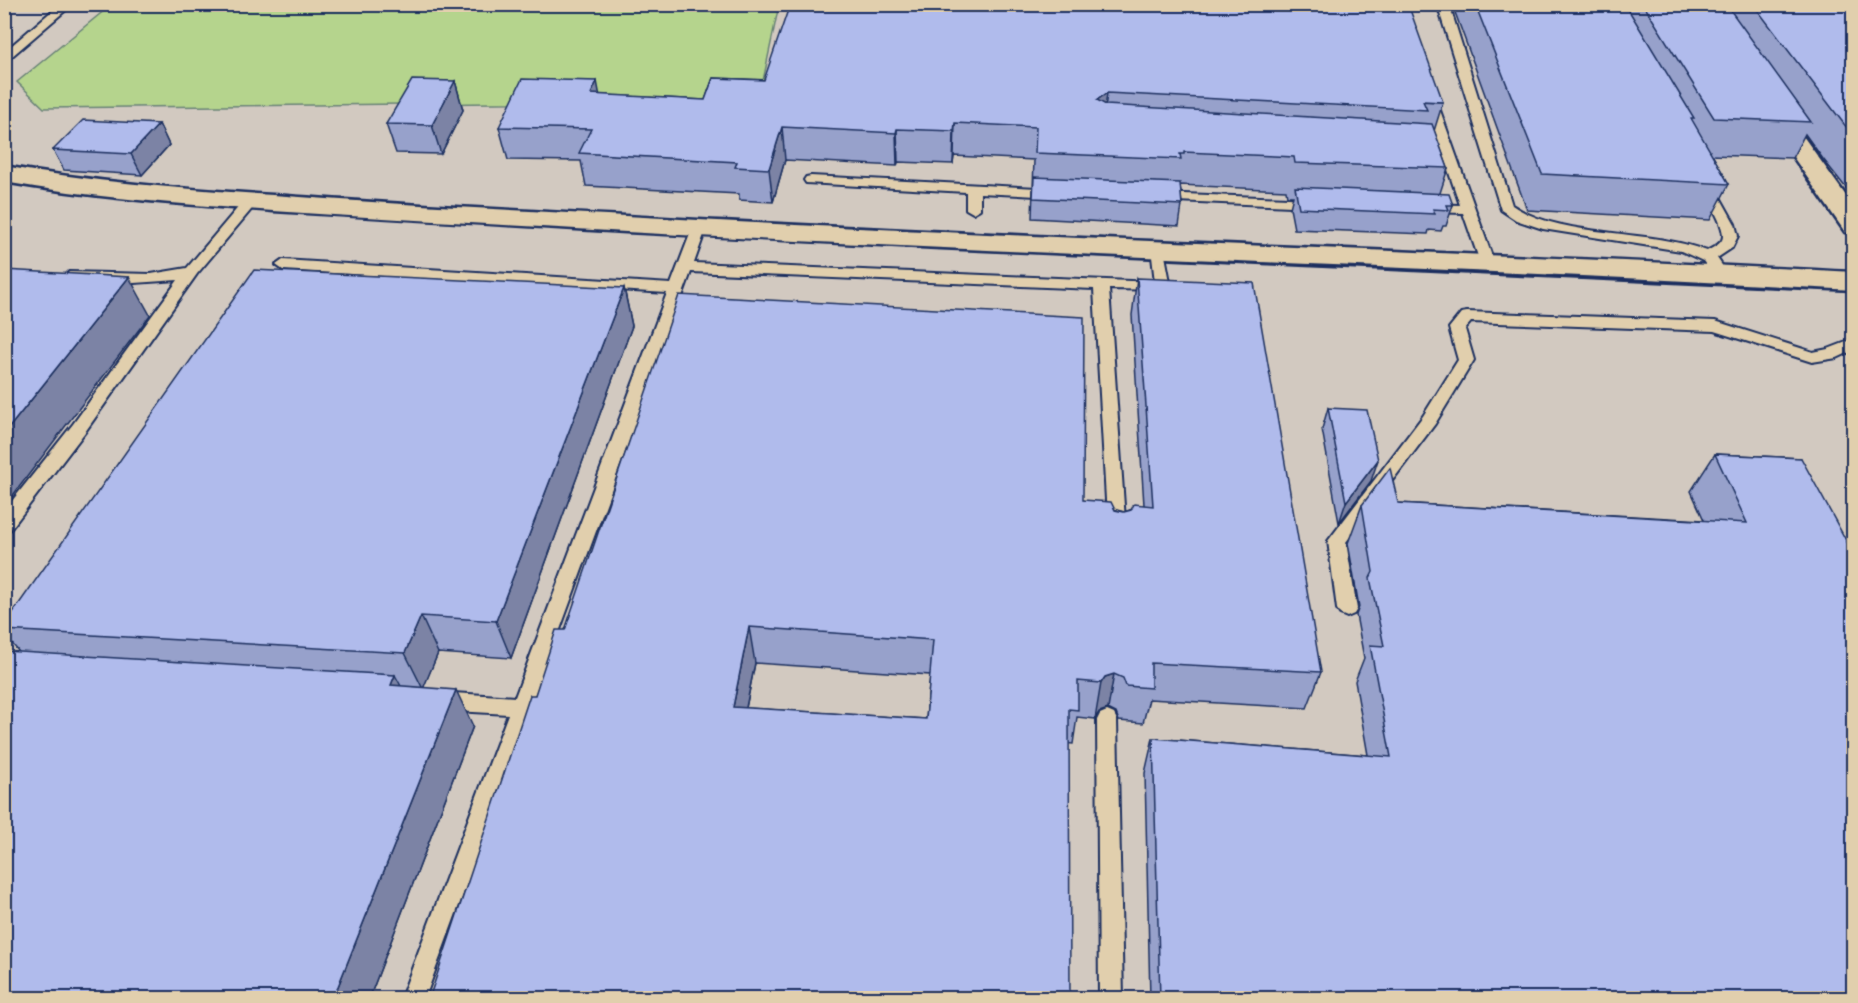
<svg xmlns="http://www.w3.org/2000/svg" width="1858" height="1003" viewBox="0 0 1858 1003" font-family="Dekko,sans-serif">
  <rect width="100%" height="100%" fill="#e1cfad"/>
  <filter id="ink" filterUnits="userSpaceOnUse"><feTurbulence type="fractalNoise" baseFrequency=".0167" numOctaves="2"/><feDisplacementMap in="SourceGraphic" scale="12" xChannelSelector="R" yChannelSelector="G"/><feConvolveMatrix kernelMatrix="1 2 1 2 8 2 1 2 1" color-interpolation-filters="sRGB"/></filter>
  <g filter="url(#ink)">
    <!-- built -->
    <path fill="#d2c9c0" d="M5,5H111L17,82L45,108L760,99L779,5H1853V998H5Z"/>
    <!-- green -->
    <path fill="#b5d48d" stroke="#688276" stroke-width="1.5" d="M111,5H779L759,100L44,108L17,82Z"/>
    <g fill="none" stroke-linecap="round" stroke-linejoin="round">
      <!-- service casing -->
      <g stroke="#1b2f5e" stroke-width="4">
        <path id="service" d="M60,4H73L4,63V52Z
          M1437,4H1449L1512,205C1561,239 1648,228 1707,251C1712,248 1719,245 1722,240C1728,229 1705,195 1699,184L1701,181H1711L1735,224L1738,236L1732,248L1717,258L1728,274L1725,277H1715L1703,261L1681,251L1543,229L1516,220L1501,210Z
          M1430,95L1436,99L1494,262L1492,265L1487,267L1480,262L1463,213L1428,212L1421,208L1428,204L1460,205L1443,155L1417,153L1410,149L1417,145L1440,146L1424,99Z
          M811,176L1056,189L1063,193L1056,197L980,193V209L973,213L966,209V192L806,183L804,180L806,177Z
          M1158,193L1314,199L1321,203L1314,207L1153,200L1151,197L1153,194Z
          M251,197L256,198L258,201L256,204L197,274L85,432L10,530L4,532V511L73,424L178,280L134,283L74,280L69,278L66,275L69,272L151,274L187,268L246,198Z
          M699,225L706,229L694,263L1155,282L1151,248L1153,245H1163L1171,287L1168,290L1109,289L1126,535L1124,540L1117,542L1110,540L1108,535L1094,289L691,272L425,998H401L508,714L438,710L431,707L428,701L431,695L438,692L515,697L667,293L283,270L276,265L283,260L671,284L692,229Z
          M1467,312L1715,321L1813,352L1828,349L1854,339V350L1837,358L1812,362L1714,331L1471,322L1465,329L1474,360L1435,424L1346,542L1357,609L1354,614L1347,617L1340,614L1337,609L1328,541L1423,416L1458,360L1449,328L1461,313Z
          M1107,711L1114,714L1117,720L1123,998H1099L1097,720L1100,714Z"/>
      </g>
      <!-- minor casing -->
      <g stroke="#1b2f5e" stroke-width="5">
        <path id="minor" d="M1772,102L1780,104L1854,207V234L1845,232L1760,109L1764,104Z
          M4,166C93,182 183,189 273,195C390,204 508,210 626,216C1035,239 1444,251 1854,272V290C1444,267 1035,255 626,232C508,225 390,219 273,211C183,204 93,198 4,182Z"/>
      </g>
      <!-- service -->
      <use href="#service" fill="#e1cfad" fill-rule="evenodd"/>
      <!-- minor -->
      <use href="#minor" fill="#e1cfad" fill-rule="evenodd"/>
    </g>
    <!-- wall -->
    <path fill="#97a1cb" stroke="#1b2f5e" stroke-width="1.5" fill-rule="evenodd" d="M1452,4H1854V198L1823,159L1805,134L1792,158L1712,155L1729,184L1710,220L1527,210Z
      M713,78L1443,102L1434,131L1448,168L1440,193L1453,205L1446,226H1443L1441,231L1429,230L1428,234L1294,229L1290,208L1293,196H1287L1286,190L1180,185L1182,205L1179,226L1032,218L1034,160L954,156L953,164L898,162L897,166L785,160L773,202L739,200V194L586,186L581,161L508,160L499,127L599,95L705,100Z
      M455,81L463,110L441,154L396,153L386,124Z
      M159,124L169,145L142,175L64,170L53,150Z
      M1137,278L1321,672L1307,708L1149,699L1143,723L1119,721L1116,713L1108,709L1099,712L1095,719L1077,717L1073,744L535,695L565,630L1083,500L1124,512L1144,505L1132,315ZM755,663L930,675L926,719L746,708Z
      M624,288L632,326L511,658L438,653L423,688L473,726L369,999H4L19,652L4,634V625Z
      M1328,408L1371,481L1339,523L1322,429Z
      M1715,454L1801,458L1854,999H1150L1145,773L1153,738L1368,755L1355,681L1364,658L1356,615L1359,607L1348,543L1362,505L1398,503L1704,520L1691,491Z"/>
    <!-- shaded-wall -->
    <path fill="#7b83a5" stroke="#1b2f5e" stroke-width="1.5" d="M455,81L463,110L441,154L432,125Z
      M597,81L603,113L591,94Z
      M1107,93L1103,125L1097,100Z
      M955,123L954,156L953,164L954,131Z
      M159,124L169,145L142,175L131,154Z
      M782,127L785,160L773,202L769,169Z
      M897,129L898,162L897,166L896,133Z
      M129,277L150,315L4,507V434Z
      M624,288L632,326L511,658L496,621Z
      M1378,460L1371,481L1339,523L1346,502Z
      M421,616L438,653L423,689L405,653Z
      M749,627L755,663L739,742L733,707Z
      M1114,674L1108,709L1099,712L1095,719L1101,683L1105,677Z
      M395,675L414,710L391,685Z
      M456,690L473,726L369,999H333Z"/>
    <!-- building -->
    <path fill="#b0bbec" stroke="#1b2f5e" stroke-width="1.5" fill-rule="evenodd" d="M790,4H1408L1443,102L1423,101L1427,110L1107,93L1097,100L1106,105L1432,124L1448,168L1295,163L1294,157L1184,152V154H1180L1181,159L1035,153L1036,127L955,123L954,131L897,129L896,133L782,127L769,169L735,167L737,162L579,153L591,129L499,127L522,79L597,81L591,94L705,100L713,78L764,80Z
      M1475,4H1625L1694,118H1691L1729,184L1542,174Z
      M1643,4H1726L1811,122L1714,118Z
      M1753,4H1854V136L1844,124Z
      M412,80L455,81L432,125L386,124Z
      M83,120L159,124L131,154L53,150Z
      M1034,177L1180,183L1182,205L1033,198Z
      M1295,187L1449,194L1453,205H1447L1449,210L1433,209L1435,214L1299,208Z
      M4,270L129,277L4,434Z
      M254,270L624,288L496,621L421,616L405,653L4,630V625Z
      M1137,278L1254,283L1321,672L1151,663V688L1126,686L1123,678L1114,674L1105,677L1101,683L1078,681V710L1069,709L1070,999H429L530,695H535L556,630H565L679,295L1084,317L1083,500L1111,502L1115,510L1124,512L1131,510L1134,504L1153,506ZM749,627L933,640L926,719L733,707Z
      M1328,408L1367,410L1378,460L1346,502Z
      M1715,454L1801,458L1854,555V999H1160L1153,738L1391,757L1370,645L1384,646L1370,578L1373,572L1362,505L1390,468L1398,503L1747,523Z
      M4,651L395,675L391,685L456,690L333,999H4Z"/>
  </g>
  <!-- margin -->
  <rect width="1858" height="1003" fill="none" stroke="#e1cfad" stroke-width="24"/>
  <rect x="12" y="12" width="1834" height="979" fill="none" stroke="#1b2f5e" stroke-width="2" filter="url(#ink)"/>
</svg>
